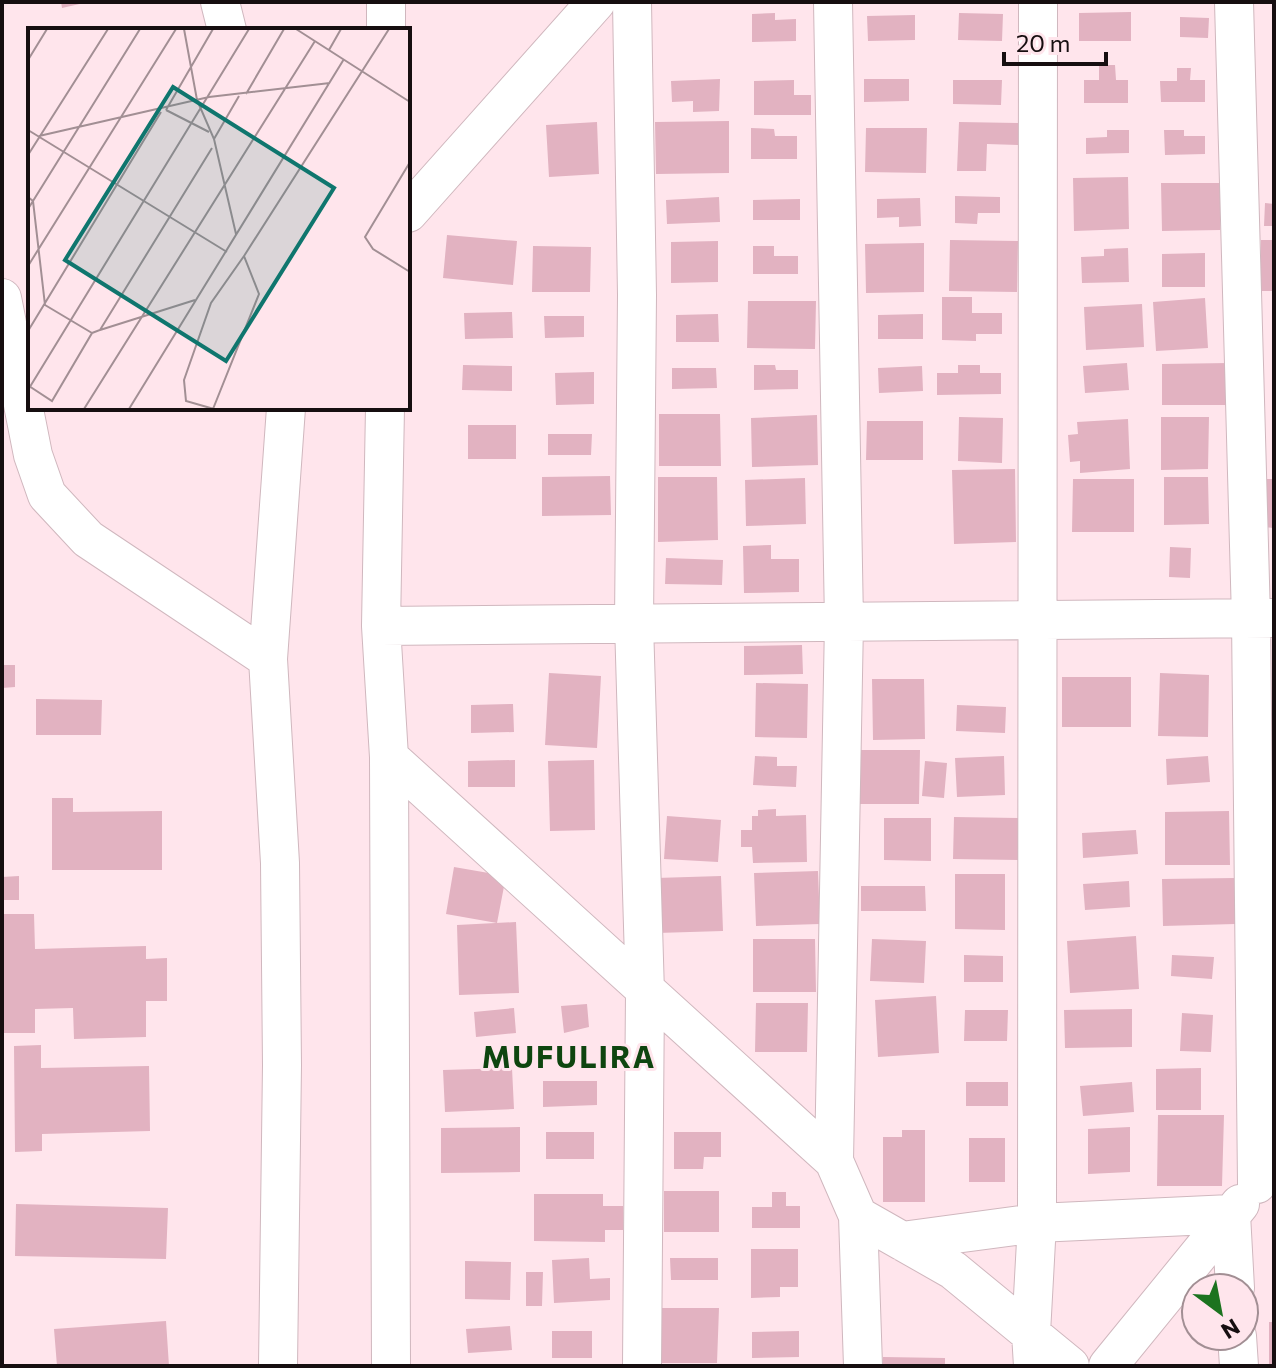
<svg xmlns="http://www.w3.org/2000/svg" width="1276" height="1368" viewBox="0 0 1276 1368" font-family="Commissioner,sans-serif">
  <rect width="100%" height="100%" fill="#ffe5ec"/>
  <!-- building -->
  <path fill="#e2b2c1" d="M61,2H84V3L62,8Z
    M1131,12V41H1079V13Z
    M775,13V20L796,19V41L752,42V14Z
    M959,13L1003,14L1002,41L958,40Z
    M915,15V40L868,41L867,16Z
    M1180,17L1209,18L1208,38L1180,37Z
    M1099,65H1115L1116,80H1128V103H1084V80H1099Z
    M1177,68H1191L1190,80H1205V102H1161L1160,81H1177Z
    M720,79L719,111L693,112V101L672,102L671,81Z
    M864,79H909V101L864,102Z
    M794,80V95H811V115H754V81Z
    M953,80H1002L1001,105L953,104Z
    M729,121V173L656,174L655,122Z
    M597,122L599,174L549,177L546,125Z
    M959,122L1019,123L1018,145L987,144L986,171H957Z
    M751,128L774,129L775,136H797V159H751Z
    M866,128H927L926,173L865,172Z
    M1107,130H1129V153L1086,154V138L1107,137Z
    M1164,130H1184V136H1205V154L1165,155Z
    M1128,177L1129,229L1074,231L1073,178Z
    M1161,183H1220V230L1162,231Z
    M955,196L1000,197V213H978L977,224L955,223Z
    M719,197L720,222L667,224L666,200Z
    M920,198L921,226L899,227V217L877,218V199Z
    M800,199V220H753V200Z
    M1265,203L1274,204V226H1264Z
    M447,235L517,241L513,285L443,278Z
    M950,240L1018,241L1017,292L949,291Z
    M1261,240H1274V291H1261Z
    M718,241V282L671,283V242Z
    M924,243V292L866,293L865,244Z
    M533,246L591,247L590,292H532Z
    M753,246H774V256H798V274H753Z
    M1128,248L1129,282L1082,283L1081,257L1104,256V249Z
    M1205,253V287H1162V254Z
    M942,297H972V313H1002V334H976V341L942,340Z
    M1205,298L1208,348L1156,351L1153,302Z
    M748,301H816L815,349L747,348Z
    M1142,304L1144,347L1086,350L1084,307Z
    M512,312L513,338L465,339L464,313Z
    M718,314L719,342H676V315Z
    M923,314V339H878V315Z
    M544,316H584V337L545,338Z
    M1127,363L1129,390L1085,393L1083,366Z
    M1229,363L1228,405H1162V364Z
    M463,365L512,366V391L462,390Z
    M754,365H775L776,370H798V389L754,390Z
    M958,365H980V373H1001V394L937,395V373H958Z
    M922,366L923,391L879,393L878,368Z
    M672,368H716L717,388L672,389Z
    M594,372V404L556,405L555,373Z
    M659,414H720L721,466H659Z
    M817,415L818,465L752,467L751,418Z
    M959,417L1003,418L1002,463L958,461Z
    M1161,417H1209L1208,469L1161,470Z
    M1128,419L1130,469L1080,473V461L1070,462L1068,435L1078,434L1077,422Z
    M867,421H923V460H866Z
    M468,425H516V459H468Z
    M548,434H592L591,455H548Z
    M1015,469L1016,542L954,544L952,470Z
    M610,476L611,515L542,516V477Z
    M658,477H717L718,540L658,542Z
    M1164,477H1208L1209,524L1164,525Z
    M805,478L806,524L746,526L745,480Z
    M1073,479H1134V532H1072Z
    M1263,479H1274V528L1262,527Z
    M771,545V559H799V592L744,593L743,546Z
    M1170,547L1191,548L1190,578L1169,577Z
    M666,558L723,560L722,585L665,584Z
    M802,645L803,674L744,675V646Z
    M2,665H15V687L2,688Z
    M549,673L601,676L597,748L545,745Z
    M1160,673L1209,675L1208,737L1158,736Z
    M1062,677H1131V727H1062Z
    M872,679H924L925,739L873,740Z
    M756,683L808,684L807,738L755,737Z
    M36,699L102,700L101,735H36Z
    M513,704L514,732L471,733V705Z
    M957,705L1006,707L1005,733L956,731Z
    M857,750H920L919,804H856Z
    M755,756L777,757V766H797L796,787L753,785Z
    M1004,756L1005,795L957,797L955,758Z
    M1208,756L1210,782L1167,785L1166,759Z
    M515,760V787H468V761Z
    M594,760L595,830L550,831L548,761Z
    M925,761L947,763L944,798L922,796Z
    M52,798H73V812L162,811V870H52Z
    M776,809V816L806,815L807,862L753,863L752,847H741V830H752V816H758V810Z
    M1229,811L1230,865H1165V812Z
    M667,816L721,820L718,862L664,859Z
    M954,817L1021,818L1020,860L953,859Z
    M884,818H931V861L884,860Z
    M1136,830L1138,854L1083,858L1082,833Z
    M454,867L506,876L497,923L446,914Z
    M818,871L820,924L756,926L754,873Z
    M955,874H1005V930L955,929Z
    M19,876V900H2V877Z
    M721,876L723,931L657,933L656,878Z
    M1235,878V924L1163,926L1162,879Z
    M1129,881L1130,907L1085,910L1083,884Z
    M861,886H925L926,911H861Z
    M3,914H34L35,949L146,946V959L167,958V1001H146V1037L74,1039L73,1008L35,1009V1033H3Z
    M516,922L519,993L459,995L457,925Z
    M1136,936L1139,989L1070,993L1067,941Z
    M753,939H815L816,992H753Z
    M872,939L926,941L924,983L870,981Z
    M964,955L1003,956V982H964Z
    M1172,955L1214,957L1212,979L1171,976Z
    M936,996L939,1053L878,1057L875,1000Z
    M756,1003H808L807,1052H755Z
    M587,1004L589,1027L564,1033L561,1006Z
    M514,1008L516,1033L476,1037L474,1012Z
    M1132,1009V1047L1065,1048L1064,1010Z
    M965,1010H1008L1007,1041H964Z
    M1182,1013L1213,1015L1211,1052L1180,1051Z
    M41,1045V1068L149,1066L150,1131L42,1134V1151L15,1152L14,1046Z
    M512,1068L514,1109L445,1112L443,1070Z
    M1201,1068V1110H1156V1069Z
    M543,1081H597V1105L543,1107Z
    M966,1082H1008V1106H966Z
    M1132,1082L1134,1112L1083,1116L1080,1086Z
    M1158,1115H1224L1222,1186H1157Z
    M520,1127V1172L441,1173V1128Z
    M1130,1127V1172L1088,1174V1129Z
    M902,1130H925V1202H883V1137H902Z
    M546,1132H594V1159H546Z
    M674,1132H721V1157H704L703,1169H674Z
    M969,1138H1005V1182H969Z
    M664,1191H719V1232H664Z
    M772,1192H786V1206H800V1228H752V1207H772Z
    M534,1194H603V1206H623V1230H605V1242L534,1241Z
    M16,1204L168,1208L166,1259L15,1256Z
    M751,1249H798V1287H780V1297L751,1298Z
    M589,1258L590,1279L610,1278V1300L554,1303L552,1260Z
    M670,1258H718V1280H671Z
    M465,1261L511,1262L510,1300L465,1299Z
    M526,1272H543L542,1306H526Z
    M660,1308H719L717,1363H659Z
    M166,1321L169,1366H57L54,1329Z
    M1269,1322H1274V1366H1269Z
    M510,1326L512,1350L468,1353L466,1329Z
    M552,1331H592V1358H552Z
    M799,1331V1357L752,1358V1332Z
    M883,1357L945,1358V1366H883Z"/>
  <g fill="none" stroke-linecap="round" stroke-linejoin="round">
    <!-- minor casing -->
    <g stroke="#d0b7be" stroke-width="40">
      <path id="minor" d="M220,2L227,30
        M386,2V30
        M632,2L637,295L634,623L645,993L642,1366
        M833,2L844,622L834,1161
        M1234,2L1251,618L1257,1184
        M408,213L596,2
        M2,298L33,455L47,495L88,539L268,659L280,863L282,1065L278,1366
        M385,408L381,626L389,757L391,1366
        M381,626L1274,618
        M268,659L286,408
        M389,757L834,1161L858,1216L953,1270L1070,1366
        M1231,1214L1235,1288
        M858,1216L863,1366
        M902,1241L1037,1223L1231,1214
        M1237,1336L1239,1366
        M1033,1366L1031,1333L1037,1223L1038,2
        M1108,1366L1240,1204"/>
    </g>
    <!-- minor -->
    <use href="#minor" stroke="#fff" stroke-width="38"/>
  </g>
  <g text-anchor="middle" stroke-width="6" stroke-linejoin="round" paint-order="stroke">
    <!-- district labels -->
    <g font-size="30" font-weight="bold" letter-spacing="2" fill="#0e450f" stroke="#ffe5ec">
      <text x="569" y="1068">MUFULIRA</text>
    </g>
  </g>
  <!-- overview -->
  <g transform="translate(28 28)">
    <rect width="382" height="382" fill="#ffe5ec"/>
    <path fill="none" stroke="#a28f94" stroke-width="2" d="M156,1L169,72L186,111L208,206M268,1L382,74M301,22L313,1M0,32L19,1M218,66L256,1M138,82L185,1M138,82L181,104M0,102L199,224M11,108L181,69L302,55M186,111L211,68M0,127L80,1M382,134L337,209L345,221L382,244M0,169L5,173L17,277L64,305L24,373L1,358M0,181L112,1M0,238L148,1M72,302L167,272M0,303L133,84M64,305L72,302L184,120M0,362L221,1M56,381L287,13M101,381L316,31M185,381L231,266L216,228L361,1M186,381L158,373L156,352L183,275L216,228"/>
    <path fill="#0f766e" fill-opacity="0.15" stroke="#0f766e" stroke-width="4" d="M145,59L306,160L198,333L37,232Z"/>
    <rect width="382" height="382" fill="none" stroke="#160e10" stroke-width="4"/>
  </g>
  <!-- border -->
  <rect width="1276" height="1368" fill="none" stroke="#160e10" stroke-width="8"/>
  <!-- north arrow -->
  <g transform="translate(1220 1312) rotate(148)"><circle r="38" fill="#ffe5ec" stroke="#a28f94" stroke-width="2"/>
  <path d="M0-6L14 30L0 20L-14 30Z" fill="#1c731f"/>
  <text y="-12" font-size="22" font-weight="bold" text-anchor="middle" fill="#160e10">N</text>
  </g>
  <!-- scale -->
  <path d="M1004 52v12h102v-12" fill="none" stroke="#160e10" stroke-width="4"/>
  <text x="1016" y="52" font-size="24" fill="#160e10" stroke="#ffe5ec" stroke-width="6" paint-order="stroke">20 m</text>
</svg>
